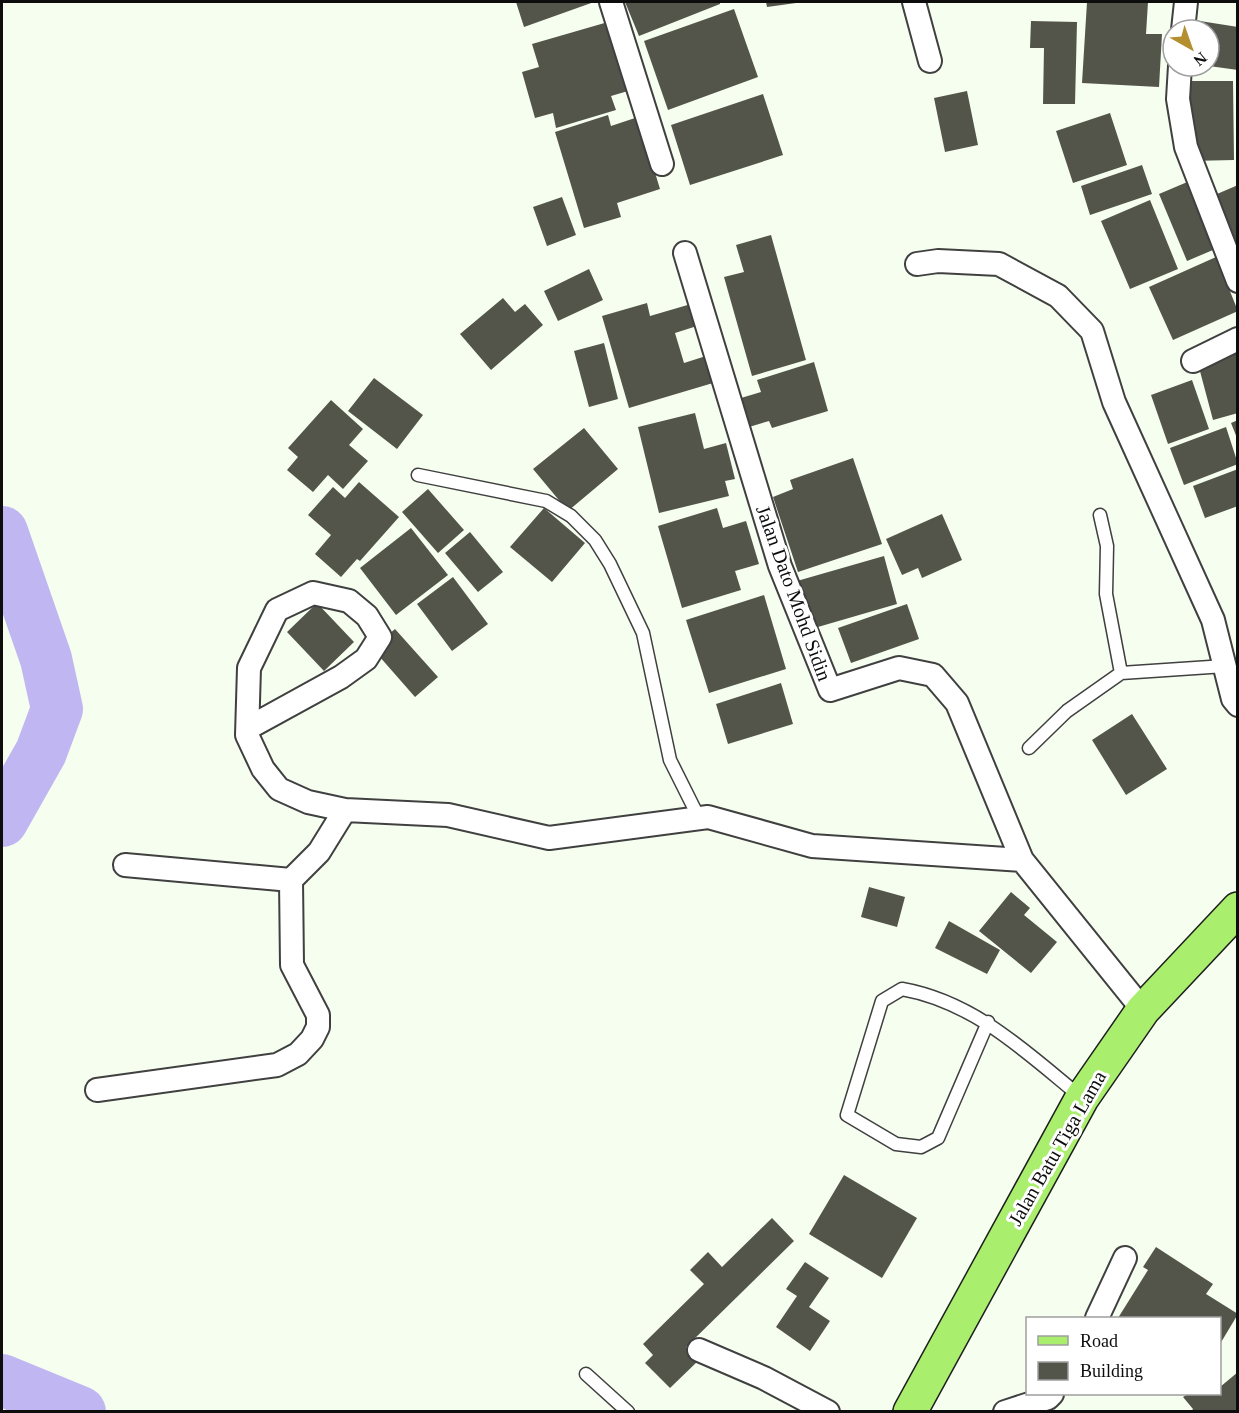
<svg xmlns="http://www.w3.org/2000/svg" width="1239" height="1413" viewBox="0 0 1239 1413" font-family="Georgia,serif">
  <rect width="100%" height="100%" fill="#f5feef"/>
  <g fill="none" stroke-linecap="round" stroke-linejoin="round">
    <!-- river -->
    <path stroke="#c0b7f2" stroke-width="52" d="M2,532L46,659L57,709L41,752L2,821
      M2,1380L80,1412"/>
  </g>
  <!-- building -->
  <path fill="#53554b" d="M516,2H594L524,27Z
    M625,2H720V4L639,36Z
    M766,2H796V3L767,7Z
    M1087,2H1148L1146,34H1162L1159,87L1082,83Z
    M734,9L758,77L668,110L644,41Z
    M1031,21L1077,22L1075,104H1043L1044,48H1030Z
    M1200,21L1238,27V70L1209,66V30H1199Z
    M608,22L628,91L611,96L616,110L556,128L553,113L535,118L522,72L539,67L532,44Z
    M1189,81H1233L1234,160L1190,161Z
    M967,91L978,145L945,152L934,98Z
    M763,94L783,155L690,185L671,125Z
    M1110,113L1127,165L1073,183L1056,131Z
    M608,115L611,126L638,117L660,189L617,203L621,217L584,228L555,132Z
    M1142,165L1152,194L1090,215L1081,186Z
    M1192,180L1220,247L1187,261L1159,194Z
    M1238,185V244H1237L1217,194Z
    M562,197L576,235L547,246L533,207Z
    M1150,200L1178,269L1130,289L1101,221Z
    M771,235L806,360L752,376L724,277L744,272L736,245Z
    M1216,257L1238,311L1173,340L1149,287Z
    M589,269L603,300L558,321L544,291Z
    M503,298L515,312L525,304L543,325L491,370L460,334Z
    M647,303L650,316L691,304L697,326L675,333L684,363L706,356L713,383L629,408L602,316Z
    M604,343L618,399L589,407L574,351Z
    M1238,348V413L1213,420L1197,360Z
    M814,362L828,411L772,428L769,421L749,427L741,398L761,392L757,380Z
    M374,378L423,415L397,449L348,411Z
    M1192,380L1209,429L1168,444L1151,395Z
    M331,400L363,429L349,445L368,461L343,489L328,475L313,492L287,470L298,457L288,448Z
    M695,413L704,449L726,443L735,479L725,481L729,496L659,513L638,427Z
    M1238,420V438H1237L1231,423Z
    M1226,427L1238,464L1184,485L1170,448Z
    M584,428L618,469L568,511L533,469Z
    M853,458L882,544L798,572L773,497L793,489L790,480Z
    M1238,469V506L1205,518L1193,486Z
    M359,482L399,517L360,561L357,559L341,577L315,554L331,535L308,515L333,487L345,498Z
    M428,489L464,530L438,553L402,512Z
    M544,508L585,543L552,582L510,547Z
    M717,508L723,528L746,521L759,564L735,571L741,590L682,608L658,526Z
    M942,514L962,560L922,578L918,568L902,575L886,539Z
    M411,528L448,575L396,615L360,568Z
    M470,532L503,572L478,592L445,553Z
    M884,556L897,604L811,629L797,581Z
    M453,577L488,624L452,651L417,604Z
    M764,595L786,669L709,693L686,620Z
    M317,603L354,642L324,671L287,632Z
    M907,604L919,639L851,663L838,628Z
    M395,629L438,677L415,697L372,648Z
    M781,683L793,724L728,744L716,704Z
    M1132,714L1167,769L1126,795L1092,740Z
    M869,887L905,897L897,927L861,917Z
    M1011,892L1030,908L1024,915L1057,942L1031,973L979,931Z
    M949,921L1000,950L987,974L935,948Z
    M844,1175L917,1218L882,1278L809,1234Z
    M772,1218L794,1241L686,1347L699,1360L670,1388L645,1363L653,1355L643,1344L704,1284L690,1270L708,1252L722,1267Z
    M1156,1247L1213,1284L1206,1294L1238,1314L1220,1344V1318H1118L1148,1270L1143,1267Z
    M805,1262L829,1278L809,1307L830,1321L810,1351L776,1327L797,1296L786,1289Z
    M1238,1372V1412H1191L1193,1409L1183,1397L1188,1394H1220V1387Z"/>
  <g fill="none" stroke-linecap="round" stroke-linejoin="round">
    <!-- lane casing -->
    <g stroke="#404040" stroke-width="15">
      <path id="lane" d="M418,475L546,501L571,516L595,540L610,564L643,633L670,760L699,818
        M1100,515L1107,546L1106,594L1121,673
        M1029,748L1067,711L1121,673L1225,666
        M988,1022L938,1138L921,1147L896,1144L847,1115L882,1001L902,989C975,1002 1027,1053 1082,1098
        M586,1374L628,1412"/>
    </g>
    <!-- street casing -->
    <g stroke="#404040" stroke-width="26">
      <path id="street" d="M611,2L662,164
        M914,2L930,61
        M1183,30L1186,2
        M1180,66L1178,99L1186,147L1238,281
        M685,253L780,566L830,690L899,668L933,675L957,703L1022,860L1143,1010
        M917,264L938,261L999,264L1058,296L1092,331L1114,402L1213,620L1233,699L1238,705
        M1193,361L1238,339
        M248,728L341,677L366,659L380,637L367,616L349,601L313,593L277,610L249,668L247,735L263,769L279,789L308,802L345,810L448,815L549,838L708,817L812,846L1022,860
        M125,865L291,880
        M97,1090L277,1065L298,1054L312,1039L318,1027V1015L292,965L291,880L319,852L345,810
        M1097,1318L1125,1258
        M699,1350L764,1378L828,1412
        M1005,1412L1048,1398L1052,1394"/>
    </g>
    <!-- primary casing -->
    <g stroke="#1e1e1e" stroke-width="36">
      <path id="primary" d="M910,1412L1082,1098L1143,1010L1238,909"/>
    </g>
    <!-- lane -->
    <use href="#lane" stroke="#fff" stroke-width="12"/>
    <!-- street -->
    <use href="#street" stroke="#fff" stroke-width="22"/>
    <!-- primary -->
    <use href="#primary" stroke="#aaee6e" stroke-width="33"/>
  </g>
  <g text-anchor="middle" stroke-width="6" stroke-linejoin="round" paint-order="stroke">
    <!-- street labels -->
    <g font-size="20" fill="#0d0d0d" stroke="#fff">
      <text transform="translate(794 593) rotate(70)" y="7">Jalan Dato Mohd Sidin</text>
      <text transform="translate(1057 1148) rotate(-60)" y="7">Jalan Batu Tiga Lama</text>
    </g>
  </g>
  <!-- border -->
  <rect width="1239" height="1413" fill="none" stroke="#0d0d0d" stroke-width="6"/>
  <!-- legend -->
  <rect x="1026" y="1317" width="195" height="78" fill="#ffffff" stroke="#9e9e9e" stroke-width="1.5"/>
  <rect x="1038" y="1336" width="30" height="9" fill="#aaee6e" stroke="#9e9e9e" stroke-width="1.5"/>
  <text x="1080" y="1347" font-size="18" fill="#0d0d0d">Road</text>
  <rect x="1038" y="1362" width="30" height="18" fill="#53554b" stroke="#9e9e9e" stroke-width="1.5"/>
  <text x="1080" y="1377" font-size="18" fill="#0d0d0d">Building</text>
  <!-- north arrow -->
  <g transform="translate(1191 48) rotate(140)"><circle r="28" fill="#ffffff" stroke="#9e9e9e" stroke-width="1.5"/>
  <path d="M0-4.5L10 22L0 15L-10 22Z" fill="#b38f2f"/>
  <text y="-9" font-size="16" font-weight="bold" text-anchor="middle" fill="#0d0d0d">N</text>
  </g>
</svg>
